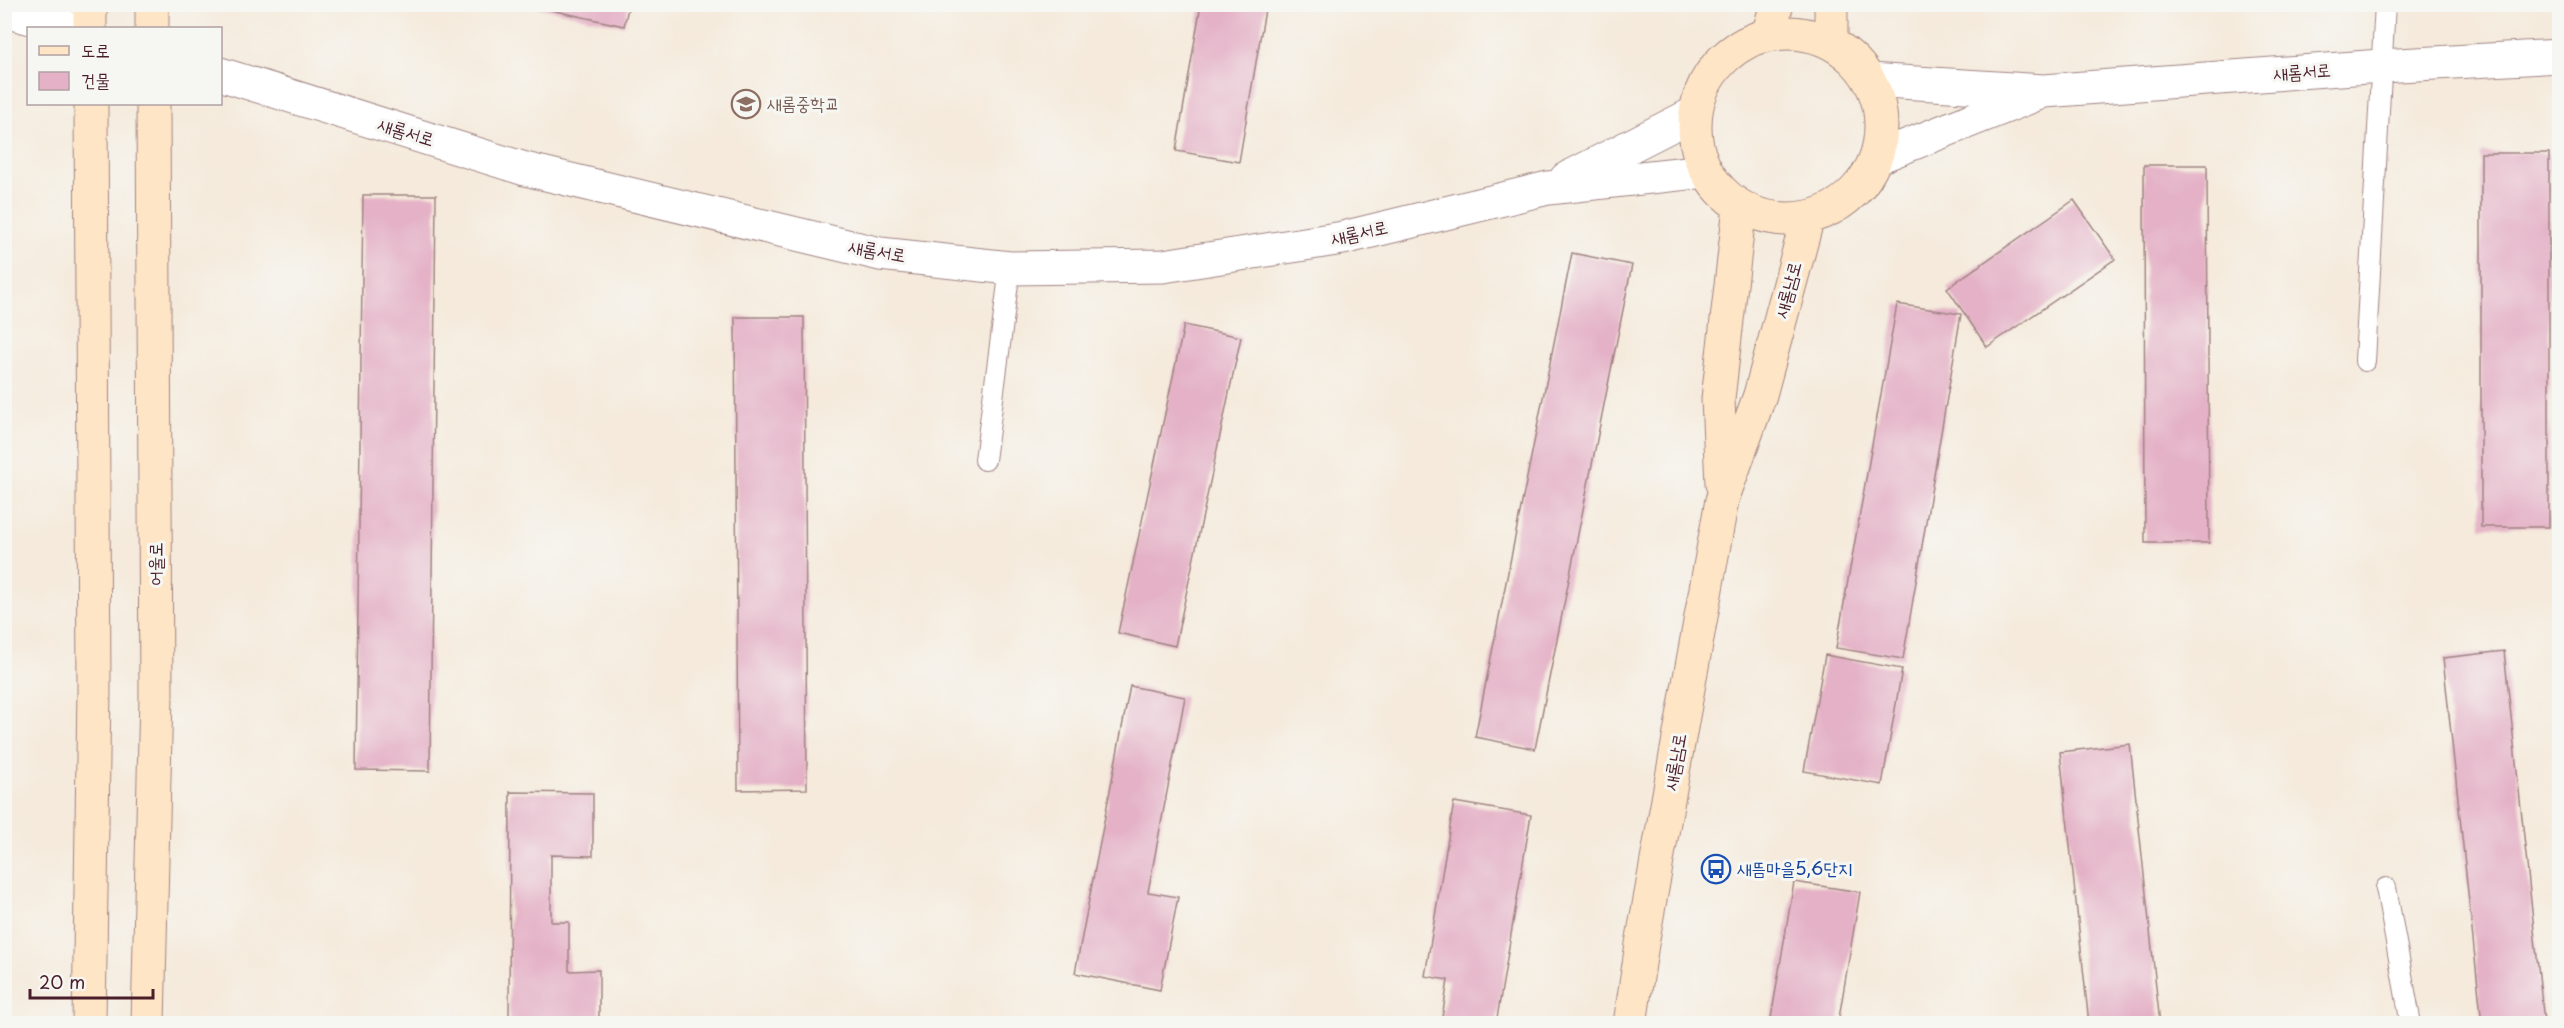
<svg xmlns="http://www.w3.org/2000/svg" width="2564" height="1028" viewBox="0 0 2564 1028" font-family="'Playpen Sans','Poor Story',sans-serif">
  <rect width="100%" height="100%" fill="#f6f6f2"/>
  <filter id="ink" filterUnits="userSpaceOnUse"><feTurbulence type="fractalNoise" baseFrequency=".0167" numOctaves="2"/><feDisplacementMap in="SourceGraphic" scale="12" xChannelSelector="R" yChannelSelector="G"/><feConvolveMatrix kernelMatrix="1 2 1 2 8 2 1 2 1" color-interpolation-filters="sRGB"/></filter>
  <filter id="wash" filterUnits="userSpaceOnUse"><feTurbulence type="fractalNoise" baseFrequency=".008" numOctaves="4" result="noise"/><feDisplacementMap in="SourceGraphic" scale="24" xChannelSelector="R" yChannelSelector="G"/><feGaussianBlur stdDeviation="1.35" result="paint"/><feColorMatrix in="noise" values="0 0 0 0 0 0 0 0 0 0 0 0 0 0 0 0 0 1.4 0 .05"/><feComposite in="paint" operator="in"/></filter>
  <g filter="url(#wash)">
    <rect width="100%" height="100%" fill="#f5eadb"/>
    <g id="blocks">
      <!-- building -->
      <path fill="#e4b1c6" d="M523,4H629L624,26Z
        M1201,4H1266L1239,162L1176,151Z
        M2481,153H2549V527H2481Z
        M2144,165H2207L2209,543H2145Z
        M363,195H436L430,771L356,770Z
        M2074,200L2115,259L1987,347L1947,288Z
        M1572,253L1632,265L1535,749L1475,737Z
        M1897,304L1961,314L1903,659L1836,648Z
        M735,317H804L807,789L738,790Z
        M1184,325L1241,337L1175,646L1118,633Z
        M2504,651L2544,1022L2532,1024H2482L2443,658Z
        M1825,655L1902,669L1882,785L1804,771Z
        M1130,686L1185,697L1148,892L1178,897L1160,990L1075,973Z
        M2130,744L2160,1024H2089L2060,752Z
        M510,792L593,793V856L551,855V922H569V971L599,970V1024H509Z
        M1454,802L1531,815L1496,1024H1441L1448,980L1425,976Z
        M1794,882L1860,892L1838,1024H1770Z"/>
    </g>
  </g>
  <g filter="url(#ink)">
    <use href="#blocks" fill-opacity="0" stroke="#a08483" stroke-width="1.5"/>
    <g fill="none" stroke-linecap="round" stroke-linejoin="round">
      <!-- lane casing -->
      <g stroke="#a08483" stroke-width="22">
        <path id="lane" d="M2365,361L2385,4
          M985,460L1010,268
          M2386,888L2411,1024"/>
      </g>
      <!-- street casing -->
      <g stroke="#a08483" stroke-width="35">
        <path id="street" d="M4,11L70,28
          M220,74L525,169L880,254L1010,268L1163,266L1343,238L1548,188L1706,171
          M1869,80L2044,91L2381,66L2560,56
          M1876,158L2037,94
          M1566,179L1695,113"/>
      </g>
      <!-- secondary casing -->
      <g stroke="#a08483" stroke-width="35">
        <path id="secondary" d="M90,4V28
          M152,4V28
          M1695 126a93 93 0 1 1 186 0a93 93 0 1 1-186 0Z
          M1768,35L1777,4
          M1831,43V4
          M1722,484L1718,399L1740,206
          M89,1024L94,690L91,104
          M148,1024L156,696L153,104
          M1630,1024L1642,944L1722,500L1760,395L1808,217"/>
      </g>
      <!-- lane -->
      <use href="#lane" stroke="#fff" stroke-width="20"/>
      <!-- street -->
      <use href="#street" stroke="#fff" stroke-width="33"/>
      <!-- secondary -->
      <use href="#secondary" stroke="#fee5c5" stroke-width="33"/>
    </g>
  </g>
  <!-- icons -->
  <defs>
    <g id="school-ring" transform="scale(1.5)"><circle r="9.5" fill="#f6f6f2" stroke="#8d6e63" stroke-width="1.5"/><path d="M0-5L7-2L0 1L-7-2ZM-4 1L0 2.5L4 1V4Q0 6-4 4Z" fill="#8d6e63"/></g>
    <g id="bus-ring" transform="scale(1.5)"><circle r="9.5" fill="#f6f6f2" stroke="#1a4fb4" stroke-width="1.5"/><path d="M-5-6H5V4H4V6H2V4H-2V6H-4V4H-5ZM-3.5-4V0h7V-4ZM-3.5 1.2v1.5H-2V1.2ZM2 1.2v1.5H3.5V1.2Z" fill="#1a4fb4"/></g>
  </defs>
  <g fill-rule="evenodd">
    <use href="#school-ring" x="746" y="104"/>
    <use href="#bus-ring" x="1716" y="869"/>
  </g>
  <g text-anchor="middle" stroke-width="6" stroke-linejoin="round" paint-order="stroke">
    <!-- street labels -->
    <g font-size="18" fill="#4a1f2b" stroke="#f6f6f2">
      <text transform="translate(2302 72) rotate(-4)" y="6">새롬서로</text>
      <text transform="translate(406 132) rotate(17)" y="6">새롬서로</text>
      <text transform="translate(1359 233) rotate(-12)" y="6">새롬서로</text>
      <text transform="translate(877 251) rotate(10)" y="6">새롬서로</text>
      <text transform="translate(1788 290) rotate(-75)" y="6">새롬남로</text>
      <text transform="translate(156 564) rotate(-90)" y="6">어울로</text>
      <text transform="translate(1675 762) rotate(-80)" y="6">새롬남로</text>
    </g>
    <!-- education labels -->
    <g font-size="18" fill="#785e54" stroke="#f6f6f2" text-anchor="start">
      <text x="767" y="110">새롬중학교</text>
    </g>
    <!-- transit labels -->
    <g font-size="18" fill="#164399" stroke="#f6f6f2" text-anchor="start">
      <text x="1737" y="875">새뜸마을5,6단지</text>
    </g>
  </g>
  <!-- margin -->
  <rect width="2564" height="1028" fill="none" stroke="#f6f6f2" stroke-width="24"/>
  <!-- legend -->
  <rect x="27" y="27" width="195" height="78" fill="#f6f6f2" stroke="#b1a0a2" stroke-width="1.5"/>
  <rect x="39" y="46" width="30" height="9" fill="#fee5c5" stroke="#b1a0a2" stroke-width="1.5"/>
  <text x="81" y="57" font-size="18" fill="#4a1f2b">도로</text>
  <rect x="39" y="72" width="30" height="18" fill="#e4b1c6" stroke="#b1a0a2" stroke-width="1.5"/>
  <text x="81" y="87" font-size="18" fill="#4a1f2b">건물</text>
  <!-- scale -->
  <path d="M30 989v9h123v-9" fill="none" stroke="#4a1f2b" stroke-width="3"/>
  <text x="39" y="989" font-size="18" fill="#4a1f2b" stroke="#f6f6f2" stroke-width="4.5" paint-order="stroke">20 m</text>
</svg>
